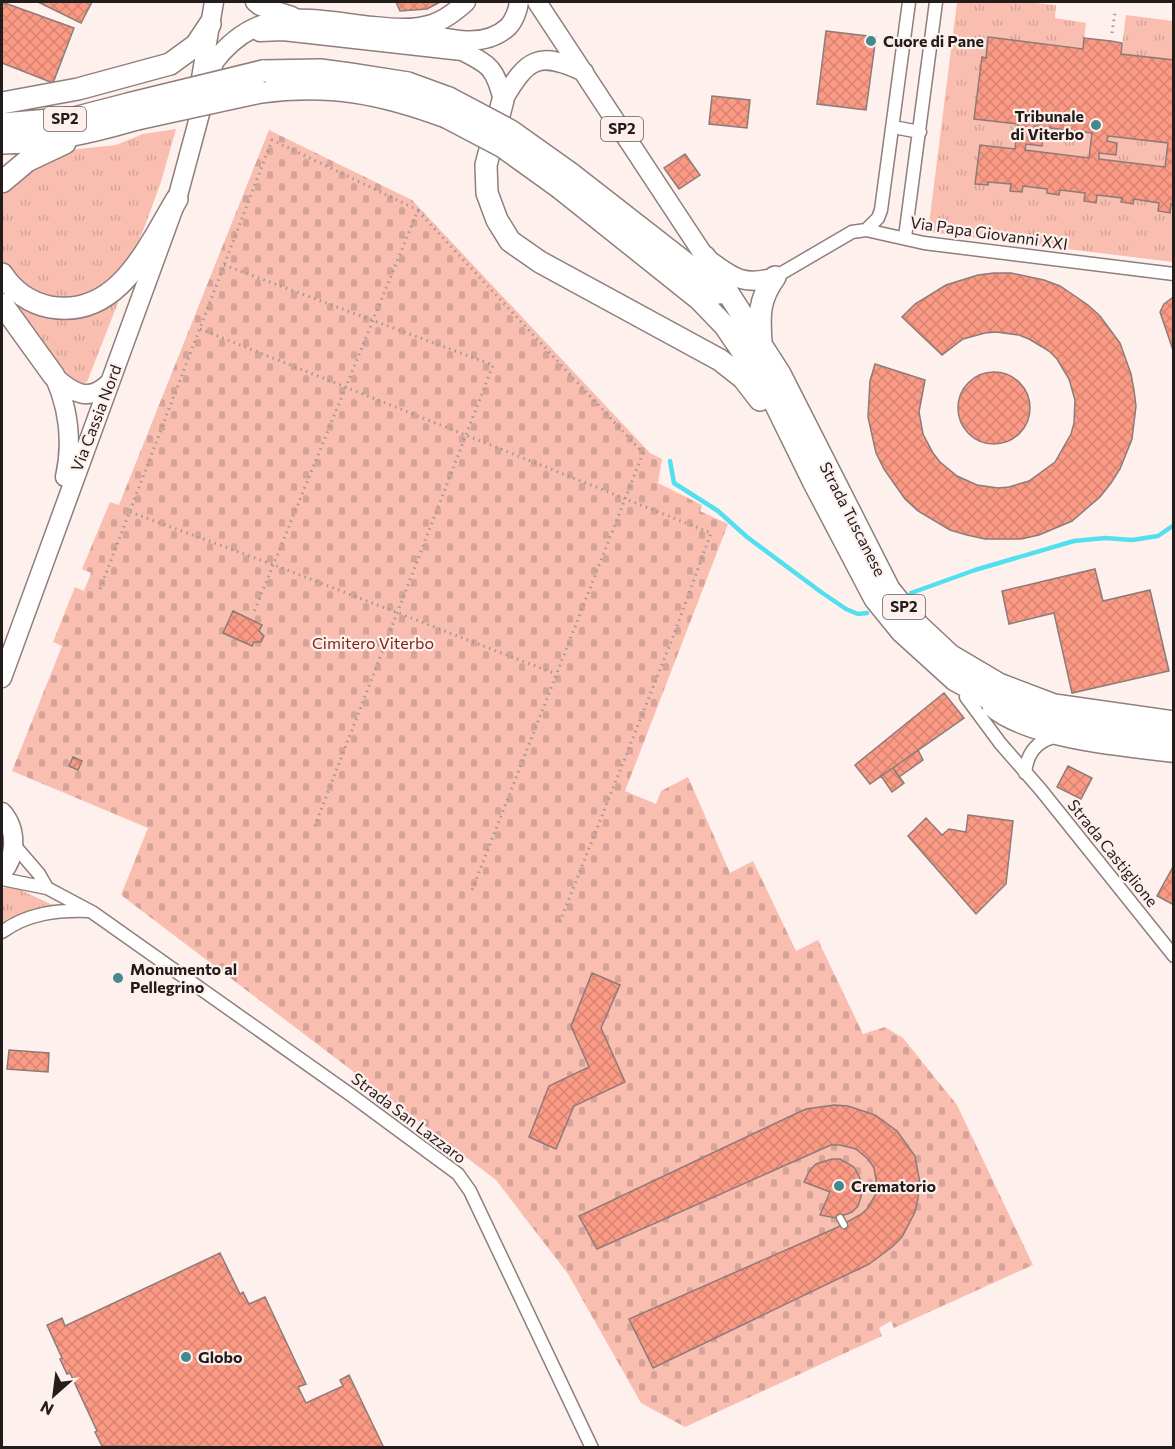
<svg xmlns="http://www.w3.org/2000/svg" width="1175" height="1449" viewBox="0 0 1175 1449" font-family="Commissioner,sans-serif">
  <defs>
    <pattern id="grass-tufts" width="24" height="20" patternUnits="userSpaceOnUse" patternTransform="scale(1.5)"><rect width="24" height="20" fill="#f9beb0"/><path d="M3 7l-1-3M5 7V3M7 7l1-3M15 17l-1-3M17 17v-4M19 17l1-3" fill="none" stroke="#d5a397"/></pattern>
    <pattern id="cemetery-stones" width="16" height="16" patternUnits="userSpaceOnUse" patternTransform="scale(1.5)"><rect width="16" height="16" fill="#f9beb0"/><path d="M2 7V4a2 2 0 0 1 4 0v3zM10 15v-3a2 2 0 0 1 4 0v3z" fill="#d5a397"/></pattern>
    <pattern id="building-cross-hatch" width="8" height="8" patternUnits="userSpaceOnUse" patternTransform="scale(1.5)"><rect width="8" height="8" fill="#fa9984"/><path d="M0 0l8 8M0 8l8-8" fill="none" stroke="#d68371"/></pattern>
  </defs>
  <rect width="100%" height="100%" fill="#fef1ed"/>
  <!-- grass -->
  <path fill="url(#grass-tufts)" d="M957,2H1024L1056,5L1055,18L1086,23L1083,49L988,37L986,58L982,57L974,119L1018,124L1015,149L980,145L976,184L988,185V182L1011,184L1010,191L1022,192L1023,186L1047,189V193L1059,195L1060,190L1085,193L1084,201L1096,202L1097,195L1122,198L1121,202L1133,204L1134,199L1159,203L1158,211L1170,213L1171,204H1173V262L928,232Z
    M1126,15L1173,21V60L1121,54Z
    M1034,126L1092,133L1089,158L1025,150L1026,144L1042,146L1043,134L1034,133Z
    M176,129L161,182L144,228L129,264L122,272L82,298H44L6,270L2,263V196L7,187L37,162L78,149L116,145L143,134Z
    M1108,136L1168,143L1165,167L1099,159V153L1116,154L1117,143L1107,141Z
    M119,300L87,382L80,385L69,381L16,310L17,306L37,313L100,308Z
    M14,887L55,906L32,910L2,925V888Z"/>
  <!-- cemetery -->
  <path fill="url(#cemetery-stones)" d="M269,130L412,200L650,453L662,459L658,483L702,505L700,511L728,524L625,791L656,804L661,791L688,777L730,873L753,861L796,951L818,940L863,1034L885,1027L903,1038L957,1105L1033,1265L894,1328L891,1321L879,1328L882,1336L685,1427L641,1403L568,1274L496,1180L121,895L148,828L12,771L62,646L53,642L75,587L84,591L91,573L82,569L110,502L119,505Z"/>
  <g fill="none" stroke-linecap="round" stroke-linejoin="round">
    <!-- stream -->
    <path stroke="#52e0ef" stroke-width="4.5" d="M670,461L674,483L718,511L747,537L821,592L846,609L858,614L867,613
      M911,593L975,570L1074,541L1105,538L1132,540L1158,536L1174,525"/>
  </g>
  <!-- building -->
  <path fill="url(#building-cross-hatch)" stroke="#8b7c79" stroke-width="1.5" fill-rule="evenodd" d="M2,2L74,28L53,83L2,63Z
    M38,2H92L81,23Z
    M396,2H440L427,9L400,11Z
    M826,31L876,37L866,110L817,104Z
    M988,37L1083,49L1084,38L1111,41L1122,43L1121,54L1174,60V204H1171L1170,213L1158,211L1159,203L1134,199L1133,204L1121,202L1122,198L1097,195L1096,203L1084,201L1085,193L1060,190L1059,195L1047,193V189L1023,186L1022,192L1010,191L1011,184L988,182V185L975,184L980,145L1015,149L1018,124L974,119L982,57L986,58ZM1034,126L1092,133L1089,158L1025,150L1026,144L1042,146L1043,134L1034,133ZM1108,136L1168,143L1165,167L1099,159V153L1116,155L1117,143L1107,141Z
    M712,96L750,100L747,128L709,124Z
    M685,154L700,175L679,189L664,168Z
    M994,273H1011L1044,280L1060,286L1088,305L1100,316L1120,343L1131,374L1134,390L1136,406L1132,439L1120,469L1111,483L1100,497L1072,521L1039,535L1021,539H985L967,535L950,530L918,511L905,499L884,469L876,453L868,417L870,381L875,364L925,380L919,412L923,434L933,453L940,462L957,476L977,485L998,488L1009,487L1029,481L1055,462L1071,434L1074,423L1075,400L1069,379L1057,359L1049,351L1029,339L1019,335L996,332L985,333L963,339L942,355L902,317L915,304L946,285L978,275Z
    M1172,298H1174V353L1160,312L1164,304Z
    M958 408a36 36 0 1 1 72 0a36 36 0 1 1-72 0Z
    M1095,569L1103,601L1150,590L1169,671L1072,693L1054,613L1009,624L1002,591Z
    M233,611L262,625L259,631L264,636L261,642H254L252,646L223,633Z
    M944,693L964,718L870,784L855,765Z
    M918,750L923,760L899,777L893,768Z
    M73,757L82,761L78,770L69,766Z
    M1068,766L1092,778L1081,799L1057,787Z
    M893,768L904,783L892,792L881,776Z
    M968,815L1013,821L1006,884L976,914L908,836L926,818L942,835L949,829L966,832Z
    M1174,865V905L1157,896Z
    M592,973L620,985L601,1028L625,1082L574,1106L556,1149L529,1137L549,1086L589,1067L571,1026Z
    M9,1050L49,1053L48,1072L7,1069Z
    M834,1105L848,1106L875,1115L897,1131L915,1156L920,1183L918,1198L915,1212L902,1237L892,1247L869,1264L653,1368L629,1319L836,1228L860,1215L867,1209L876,1194L877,1185L874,1168L869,1160L856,1149L840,1145H831L597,1249L579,1216L793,1115L806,1109Z
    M832,1159H840L854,1167L862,1182L863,1190L858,1206L852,1212L836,1218L820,1215L830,1192L804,1182L810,1170L816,1164Z
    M220,1253L240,1294L243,1292L249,1304L265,1297L306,1384L298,1387L306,1403L343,1386L340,1380L349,1375L384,1448L102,1446L95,1432L97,1431L70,1373L67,1374L60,1359L62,1358L47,1325L62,1318L65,1326Z"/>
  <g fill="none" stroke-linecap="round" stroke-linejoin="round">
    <!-- lane casing -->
    <g stroke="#8e7f7c" stroke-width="9">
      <path id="lane" d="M840,1218L844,1225"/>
    </g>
    <!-- street casing -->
    <g stroke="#8e7f7c" stroke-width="15">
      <path id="street" d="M893,127L920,132
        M866,230L878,218L881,210L909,2
        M905,237L936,2
        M775,277L852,232L866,230L924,243L1174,274
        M966,697L1000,743L1041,790L1174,956
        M989,709C1027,742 1123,750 1174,756
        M1025,773C1027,754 1036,741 1055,737
        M14,845L39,874L47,888
        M2,879L47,888L92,912L351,1095L458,1174L470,1191L592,1448
        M2,932C28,913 57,910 89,911"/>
    </g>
    <!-- primary casing -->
    <g stroke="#8e7f7c" stroke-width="21">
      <path id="primary" d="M255,2L260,6L292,16
        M537,2L705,257C731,276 742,287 775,277
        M413,31C444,37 482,51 508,27C514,21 518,10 519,2
        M260,32L283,31L462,51C491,65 495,69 503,100
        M201,78L214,2
        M503,100C527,59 538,50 584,72
        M54,376C69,409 73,441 65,477
        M55,377C73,393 89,403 109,383
        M2,678L177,199L214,62C259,3 309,19 373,26C393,28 412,30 432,24C445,20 456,11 466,2
        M2,812C17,829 17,855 2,873"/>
    </g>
    <!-- highway casing -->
    <g stroke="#8e7f7c" stroke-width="24">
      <path id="highway" d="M263,71L320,70L350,74L408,83L449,98
        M261,92C330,83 381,93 446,117
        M503,100L486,165L487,193L497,220L510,241L540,262L720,360L743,378L760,400
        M2,103L78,89L170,64L196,45L210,24
        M2,124L74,118L128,104
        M2,143C47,143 93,132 137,119
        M570,173L697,272L719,293
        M2,182L27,161L65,143
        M560,188L699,299L725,326L768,389L813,481L875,599L901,631L955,680L993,701L1033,716L1098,732L1174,741
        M705,257L780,374L889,589L919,626L950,655L999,684L1054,705L1174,722
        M2,274C13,291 30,303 50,307C118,319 148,247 177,199
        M2,304L54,376
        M761,342C759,314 759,299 775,277"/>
    </g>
    <!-- path -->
    <path stroke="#a39996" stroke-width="3" stroke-dasharray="1.5 4.5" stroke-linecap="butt" d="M1112,33L1115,13
      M418,211L643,453L472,890
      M224,265L493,365L314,828
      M200,329L711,533L673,637L559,924
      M130,512L274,565L556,674
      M100,589L272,140L418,210L254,612"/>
    <!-- lane -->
    <use href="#lane" stroke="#fff" stroke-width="6"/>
    <!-- street -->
    <use href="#street" stroke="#fff" stroke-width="12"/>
    <!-- primary -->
    <use href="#primary" stroke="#fff" stroke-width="18"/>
    <!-- highway -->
    <use href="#highway" stroke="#fff" stroke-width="21"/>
    <!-- highway-bridge casing -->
    <g stroke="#8e7f7c" stroke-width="24" stroke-linecap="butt">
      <path id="highway-bridge" d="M449,98L511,131L570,173
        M128,104L263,71
        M446,117L503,147L560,188
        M137,119L261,92"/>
    </g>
    <!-- highway-bridge -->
    <use href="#highway-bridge" stroke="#fff" stroke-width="21"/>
  </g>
  <!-- markers -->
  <g fill="#428991" stroke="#fef1ed" stroke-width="2">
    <circle cx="871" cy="41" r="6"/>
    <circle cx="1096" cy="125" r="6"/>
    <circle cx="118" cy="978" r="6"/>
    <circle cx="839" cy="1186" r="6"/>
    <circle cx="186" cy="1357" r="6"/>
  </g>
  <g text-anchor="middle" stroke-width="4.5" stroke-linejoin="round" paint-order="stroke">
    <!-- shield labels -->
    <g fill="#fef1ed" stroke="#645c5a" stroke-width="1.5">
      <rect x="44" y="107" width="42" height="24" rx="4.5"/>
      <rect x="601" y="117" width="42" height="24" rx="4.5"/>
      <rect x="883" y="595" width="42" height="24" rx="4.5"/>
    </g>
    <g font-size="15" font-weight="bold" fill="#221c1b">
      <text x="65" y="124">SP2</text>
      <text x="622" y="134">SP2</text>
      <text x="904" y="612">SP2</text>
    </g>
    <!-- poi labels -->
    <g font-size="16" font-weight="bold" fill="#221c1b" stroke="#fef1ed" text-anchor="start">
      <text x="883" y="47">Cuore di Pane</text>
      <text x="1084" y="122" text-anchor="end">Tribunale<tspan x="1084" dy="18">di Viterbo</tspan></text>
      <text x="130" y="975">Monumento al<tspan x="130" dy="18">Pellegrino</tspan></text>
      <text x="851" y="1192">Crematorio</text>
      <text x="198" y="1363">Globo</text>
    </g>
    <!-- street labels -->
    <g font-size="16" fill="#221c1b" stroke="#fef1ed">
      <text transform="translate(989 233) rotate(8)" y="6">Via Papa Giovanni XXI</text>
      <text transform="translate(96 418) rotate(-69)" y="6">Via Cassia Nord</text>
      <text transform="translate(853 519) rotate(63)" y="6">Strada Tuscanese</text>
      <text transform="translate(1113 853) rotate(51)" y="6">Strada Castiglione</text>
      <text transform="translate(409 1118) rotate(37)" y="6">Strada San Lazzaro</text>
    </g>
    <!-- park labels -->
    <g font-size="16" fill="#7a2615" stroke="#fef1ed">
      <text x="373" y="649">Cimitero Viterbo</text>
    </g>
  </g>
  <!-- border -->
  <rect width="1175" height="1449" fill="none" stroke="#221c1b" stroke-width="6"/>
  <!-- north arrow -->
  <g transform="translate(54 1395) rotate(208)" stroke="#fef1ed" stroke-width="4.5" paint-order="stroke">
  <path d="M0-4.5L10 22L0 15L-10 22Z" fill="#221c1b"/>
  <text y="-9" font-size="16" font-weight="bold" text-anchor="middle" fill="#221c1b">N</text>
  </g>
</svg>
